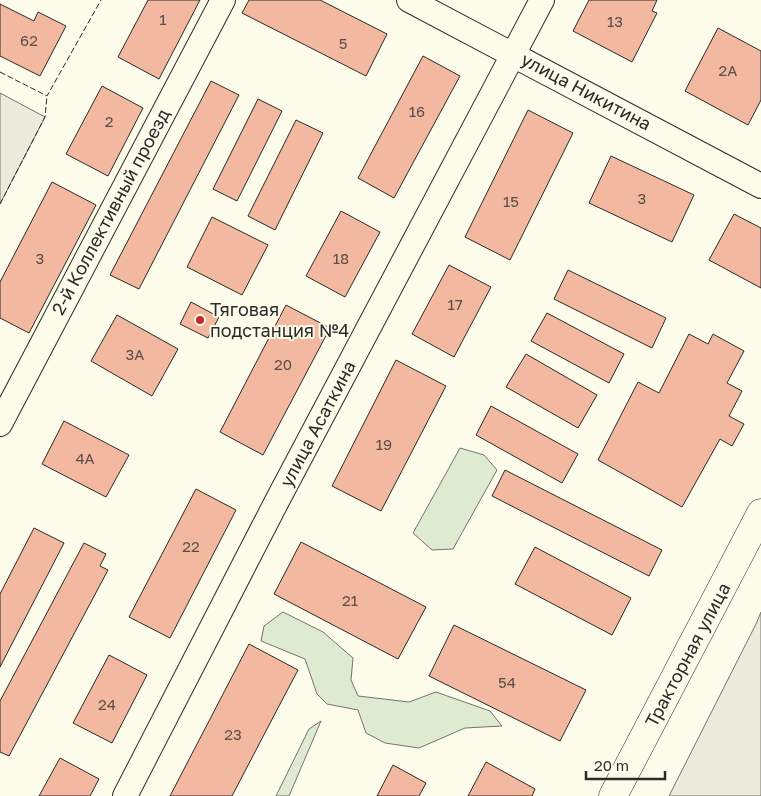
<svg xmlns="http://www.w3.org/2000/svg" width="761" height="796" viewBox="0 0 761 796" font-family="'Golos Text',sans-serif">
  <rect width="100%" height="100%" fill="#fdfbea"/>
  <!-- green -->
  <path fill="#deebd1" stroke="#74746e" d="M460,448L484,455L497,470L453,549L432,550L413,533Z
    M283,612L323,632L353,658L351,680L358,696L409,702L436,692L490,711L502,726L465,728L419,748L385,743L366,733L358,710L327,704L317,694L305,659L261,641L264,626Z
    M321,721L289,796H276L309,729Z"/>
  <!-- parking -->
  <path fill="#eceadb" stroke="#74746e" d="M0,93L45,117L0,204Z
    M761,612V796H669L756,624Z"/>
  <!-- building -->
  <path fill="#f2b8a0" stroke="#2b2b2b" d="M148,0H200L159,79L118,57Z
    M249,0H320L387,34L366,76L242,13Z
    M589,0H657L652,11L657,13L632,62L573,31Z
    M0,4L34,21L38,12L66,26L40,76L0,56Z
    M718,28L761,51V100L748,125L685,91Z
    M423,56L460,76L394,198L358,178Z
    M211,81L239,95L139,289L110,275Z
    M102,86L143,108L108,176L66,154Z
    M258,99L282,111L237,201L213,189Z
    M528,110L573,133L510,260L465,237Z
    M296,120L323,133L275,230L248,216Z
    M611,156L694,195L672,242L589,203Z
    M52,182L96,205L29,333L0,318V282Z
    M341,211L380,232L345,297L306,276Z
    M734,214L761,228V288L709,260Z
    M212,217L268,245L242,295L187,267Z
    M449,265L491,287L454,357L412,334Z
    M568,270L666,318L652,348L554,299Z
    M191,302L219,317L208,338L180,324Z
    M286,305L330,328L263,455L220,432Z
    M547,313L624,354L609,383L531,341Z
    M117,315L178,349L152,396L91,361Z
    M689,334L708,344L713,334L744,351L727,383L742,391L729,416L744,424L732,446L720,439L682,507L598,460L638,382L659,393Z
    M526,354L597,395L578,428L506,387Z
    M396,360L446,386L381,511L332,486Z
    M491,406L578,454L562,483L476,435Z
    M64,421L129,455L106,497L42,464Z
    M505,470L662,550L649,576L492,496Z
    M196,489L236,510L170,638L129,617Z
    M34,528L64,543L0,667V594Z
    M301,542L426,607L398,659L274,594Z
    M84,543L106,554L100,566L108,570L9,756L0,752V701Z
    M535,547L631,598L612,635L515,584Z
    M454,625L586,690L560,741L429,676Z
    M249,644L298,670L279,706L232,796H170Z
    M109,655L147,675L112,743L73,723Z
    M60,758L99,779L90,796H39Z
    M486,762L535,789L532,796H468Z
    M393,765L426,783L419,796H377Z"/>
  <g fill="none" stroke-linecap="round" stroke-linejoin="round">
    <!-- street casing -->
    <g stroke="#2b2b2b" stroke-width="26">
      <path id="street" d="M409,0L761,186
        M0,424L223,0
        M125,796L277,501L542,0"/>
    </g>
    <!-- secondary casing -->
    <g stroke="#2b2b2b" stroke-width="29">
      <path id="secondary" d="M613,796L761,513"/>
    </g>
    <!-- street -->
    <use href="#street" stroke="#fdfbea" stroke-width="24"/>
    <!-- secondary -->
    <use href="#secondary" stroke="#fdfbea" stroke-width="28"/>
    <!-- fence -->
    <path stroke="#2b2b2b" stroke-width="1" stroke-dasharray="6 2.5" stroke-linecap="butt" d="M0,72L47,96L101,0
      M0,204L45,117L47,96"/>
  </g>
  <!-- markers -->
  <circle fill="#c62828" stroke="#fdfbea" stroke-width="2" cx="200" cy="320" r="5"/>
  <g text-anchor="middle" stroke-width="4" stroke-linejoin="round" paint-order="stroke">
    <!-- number labels -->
    <g font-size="15" fill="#5d4e48">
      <text x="163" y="25">1</text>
      <text x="615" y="27">13</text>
      <text x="29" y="46">62</text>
      <text x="343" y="49">5</text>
      <text x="728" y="76">2А</text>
      <text x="417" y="117">16</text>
      <text x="109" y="127">2</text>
      <text x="642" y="204">3</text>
      <text x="511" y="207">15</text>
      <text x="40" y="264">3</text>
      <text x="341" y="264">18</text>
      <text x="455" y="310">17</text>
      <text x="135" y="360">3А</text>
      <text x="283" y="370">20</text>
      <text x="384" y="450">19</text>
      <text x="85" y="464">4А</text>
      <text x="191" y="552">22</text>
      <text x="350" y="606">21</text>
      <text x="507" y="688">54</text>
      <text x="107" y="710">24</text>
      <text x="233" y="740">23</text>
    </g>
    <!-- street labels -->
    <g font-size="18" fill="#2b2b2b" stroke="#fdfbea">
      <text transform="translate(586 92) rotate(28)" y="6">улица Никитина</text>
      <text transform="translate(111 212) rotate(-62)" y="6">2-й Коллективный проезд</text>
      <text transform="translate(318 424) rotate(-62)" y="6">улица Асаткина</text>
      <text transform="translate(688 655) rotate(-62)" y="6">Тракторная улица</text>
    </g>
    <!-- poi labels -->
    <g font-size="18" fill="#2b2b2b" stroke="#fdfbea" text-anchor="start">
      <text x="210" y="316">Тяговая<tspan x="210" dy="21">подстанция №4</tspan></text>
    </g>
  </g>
  <!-- scale -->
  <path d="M586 771v8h79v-8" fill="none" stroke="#2b2b2b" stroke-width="2.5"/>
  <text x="594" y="771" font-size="15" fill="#2b2b2b" stroke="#fdfbea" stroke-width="4" paint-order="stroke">20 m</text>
</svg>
